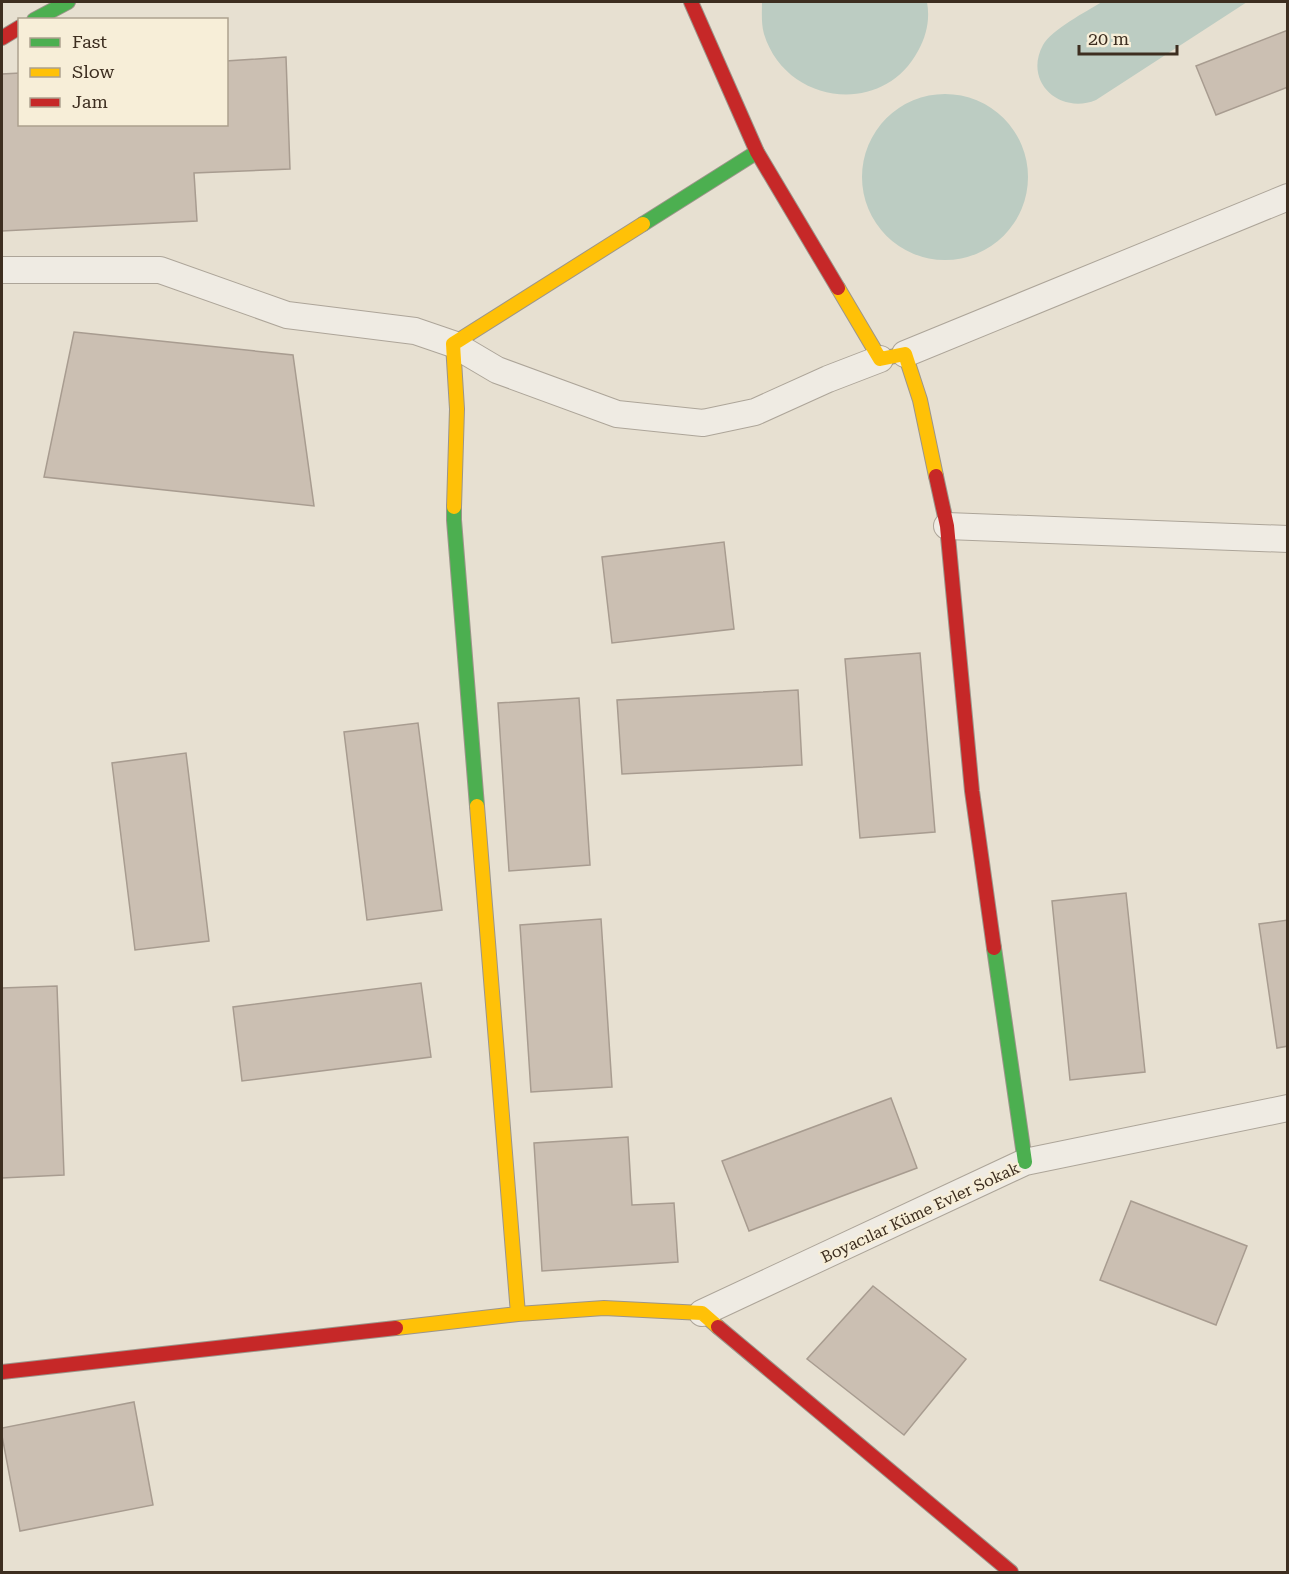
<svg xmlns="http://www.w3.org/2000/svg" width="1289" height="1574" viewBox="0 0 1289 1574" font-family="'Roboto Serif',serif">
  <rect width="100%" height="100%" fill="#e7e0d1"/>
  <!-- water -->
  <path fill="#bcccc2" d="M762,2H927C930,19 927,35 918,51C883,117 786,105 764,34C761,23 762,12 762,2Z
    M1102,2H1247L1096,100C1060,115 1023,82 1043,45C1051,30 1087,11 1102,2Z
    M862 177a83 83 0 1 1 166 0a83 83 0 1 1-166 0Z"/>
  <!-- building -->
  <path fill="#cbbfb2" stroke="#a89c90" stroke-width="1.5" d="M1288,30V87L1216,115L1196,66Z
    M286,57L290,169L194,173L197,221L2,231V74L20,73V124H226V61Z
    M74,332L293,355L314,506L44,477Z
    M724,542L734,629L612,643L602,557Z
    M920,653L935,832L860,838L845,659Z
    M798,690L802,765L622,774L617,700Z
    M579,698L590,865L509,871L498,703Z
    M418,723L442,910L367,920L344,732Z
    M186,753L209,941L135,950L112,763Z
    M1126,893L1145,1072L1070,1080L1052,901Z
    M601,919L612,1087L531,1092L520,925Z
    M1288,920V1046L1277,1048L1259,924Z
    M421,983L431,1057L242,1081L233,1007Z
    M57,986L64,1175L2,1178V988Z
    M891,1098L917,1168L749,1231L722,1161Z
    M628,1137L632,1205L674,1203L678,1262L542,1271L534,1143Z
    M1131,1201L1247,1246L1216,1325L1100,1280Z
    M873,1286L966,1359L904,1435L807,1359Z
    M134,1402L153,1505L20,1531L2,1436V1428Z"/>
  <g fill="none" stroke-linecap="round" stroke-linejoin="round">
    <!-- street casing -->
    <g stroke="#ada599" stroke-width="28">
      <path id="street" d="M2,270H160L287,315L415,331L453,344L497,370L617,414L703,423L755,412L828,379L880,359
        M905,354L1288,197
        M947,526L1288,539
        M702,1313L1025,1162L1288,1108"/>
    </g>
    <!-- fast casing -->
    <g stroke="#9c958a" stroke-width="16">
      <path id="fast" d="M34,20L68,2
        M643,224L757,152
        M454,507V520L477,806
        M994,948L1025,1162"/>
    </g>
    <!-- slow casing -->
    <g stroke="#9c958a" stroke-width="16">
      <path id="slow" d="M838,288L880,359L905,354L920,400L936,476
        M454,507L457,409L453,344L643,224
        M477,806L518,1314
        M396,1328L518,1314L604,1308L702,1313L718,1327"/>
    </g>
    <!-- jam casing -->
    <g stroke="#9c958a" stroke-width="16">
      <path id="jam" d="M691,2L757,152L838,288
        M2,38L20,27
        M936,476L947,526L972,791L994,948
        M718,1327L1011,1572
        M2,1372L396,1328"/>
    </g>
    <!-- street -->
    <use href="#street" stroke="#efebe3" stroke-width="26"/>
    <!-- fast -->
    <use href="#fast" stroke="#4caf50" stroke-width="14"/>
    <!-- slow -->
    <use href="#slow" stroke="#ffc107" stroke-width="14"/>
    <!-- jam -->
    <use href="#jam" stroke="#c62828" stroke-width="14"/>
  </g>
  <g text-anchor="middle" stroke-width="4.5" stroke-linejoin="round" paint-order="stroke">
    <!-- street labels -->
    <g font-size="16" fill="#3d2e20" stroke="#f7eed8">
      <text transform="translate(920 1212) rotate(-25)" y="6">Boyacılar Küme Evler Sokak</text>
    </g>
  </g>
  <!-- border -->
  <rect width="1289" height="1574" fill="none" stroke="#3d2e20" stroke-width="6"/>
  <!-- legend -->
  <rect x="18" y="18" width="210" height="108" fill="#f7eed8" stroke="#ada18e" stroke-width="1.5"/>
  <rect x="30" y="38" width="30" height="9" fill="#4caf50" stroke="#ada18e" stroke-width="1.5"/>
  <text x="72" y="48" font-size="18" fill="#3d2e20">Fast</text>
  <rect x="30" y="68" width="30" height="9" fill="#ffc107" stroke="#ada18e" stroke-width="1.5"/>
  <text x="72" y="78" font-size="18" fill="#3d2e20">Slow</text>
  <rect x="30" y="98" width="30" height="9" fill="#c62828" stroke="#ada18e" stroke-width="1.5"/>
  <text x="72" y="108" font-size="18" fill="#3d2e20">Jam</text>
  <!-- scale -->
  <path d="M1079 45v9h98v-9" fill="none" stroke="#3d2e20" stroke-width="3"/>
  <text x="1088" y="45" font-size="18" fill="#3d2e20" stroke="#f7eed8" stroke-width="4.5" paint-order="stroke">20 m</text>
</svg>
